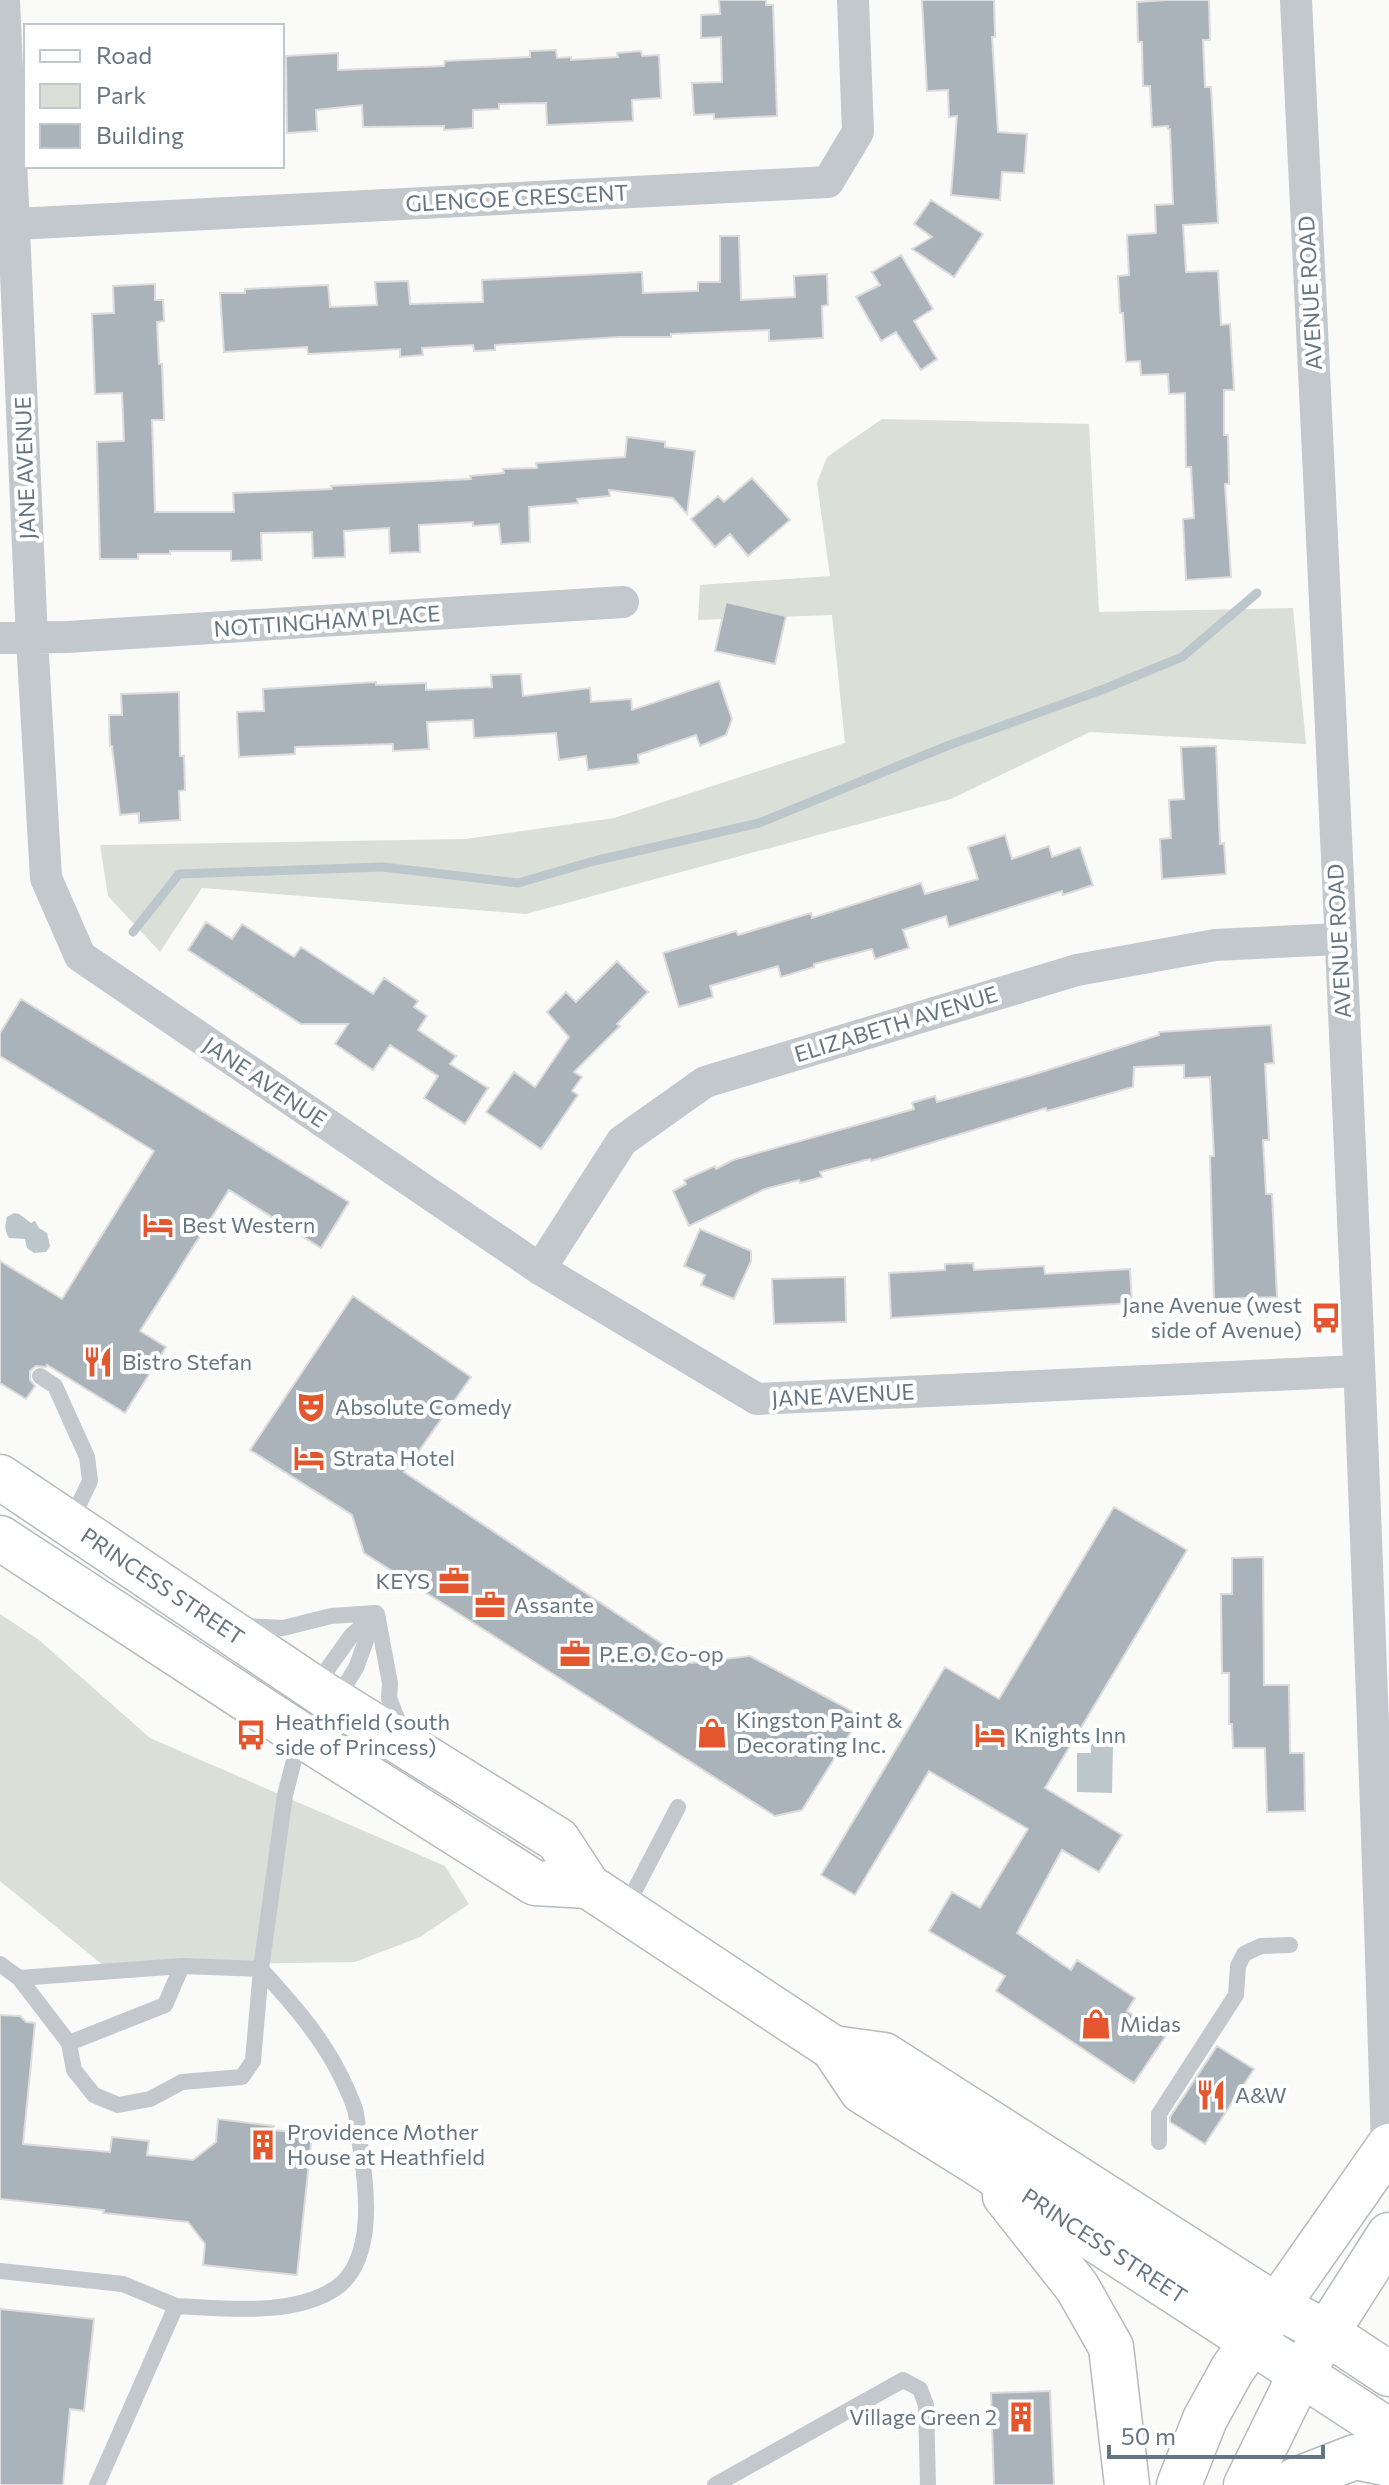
<svg xmlns="http://www.w3.org/2000/svg" width="1389" height="2485" viewBox="0 0 1389 2485" font-family="Commissioner,sans-serif">
  <rect width="100%" height="100%" fill="#fafaf8"/>
  <!-- green -->
  <path fill="#dadfd7" d="M882,419L1089,424L1099,612L1293,608L1306,744L1090,732L951,799L526,914L202,888L160,952L108,896L100,845L465,839L614,818L845,743L832,615L698,620L700,585L830,576L817,483L827,457Z
    M0,1614L39,1640L150,1738L445,1866L469,1904L420,1937L355,1962L104,1966L0,1881Z"/>
  <!-- water -->
  <path fill="#bbc7cb" d="M14,1213L19,1214L31,1223L35,1221L39,1228L47,1233L50,1246L46,1252L34,1253L27,1248L25,1239L9,1238C4,1230 5,1225 7,1217Z
    M1091,1743L1113,1744L1112,1793L1077,1792V1753H1091Z"/>
  <g fill="none" stroke-linecap="round" stroke-linejoin="round">
    <!-- stream -->
    <path stroke="#bbc7cb" stroke-width="9" d="M133,932L179,874L383,867L518,883L594,861L759,823L947,746L1104,689L1182,657L1257,593"/>
  </g>
  <!-- building -->
  <path fill="#aab3b9" stroke="#dcdcda" stroke-width="2" d="M719,0H766V5H773L777,116L714,119V114L694,115L692,83L722,82L721,37L701,38V15L720,14Z
    M922,0H994L995,37H992L998,132L1027,134L1024,173L1002,172L1000,200L951,195L957,116L949,117L948,90L927,91Z
    M1167,0H1209L1210,40H1203L1205,87H1211L1218,223L1183,225L1186,272L1218,271L1221,325L1230,324L1234,390H1224V435H1228L1229,484H1225L1231,577L1186,580L1183,519L1194,518L1191,467H1186L1185,393L1169,394L1168,374L1141,375L1140,361L1126,362L1123,313H1120L1118,276L1129,275L1127,235L1156,233L1155,205L1173,204L1170,129H1168V126L1152,127L1150,86H1143L1142,42H1138L1137,2Z
    M556,50L557,58L571,57V60L618,57L617,53L641,51L642,56L659,55L661,98L632,100L633,121L547,125L546,103L499,104V109L473,110V128L444,130V126L363,127L362,105L316,110L317,131L287,133L286,56L338,53V70L444,66L445,61L530,57V51Z
    M931,200L983,234L954,277L912,249L932,237L914,224Z
    M720,236H739L741,300L795,297L794,276L827,274L828,305L822,306L823,338L769,341V330L671,334V337H619L495,345V350L474,351L473,345L422,348L423,355L400,357V349L308,354L307,347L224,352L220,293H245V289L328,285L330,307L377,305L375,282L408,281L410,304L483,302L482,280L642,272L643,293L698,291V282H720Z
    M901,255L933,309L914,321L937,359L921,370L896,332L881,341L856,297L880,285L872,272Z
    M155,284V300H163L164,321L157,322L159,364H162L164,420H152L155,512H234L233,493L332,489L331,486L471,479L470,476L504,473L503,469L537,468L536,463L625,457L627,437L665,442V447L695,451L687,514L673,498L609,490L610,496L577,499L578,503L529,507L530,542L501,544L499,524L473,526V522L419,525L420,552L390,553L389,528L344,531L345,557L313,558L312,532L261,533L262,560L231,561V551H170V554H138V559H100L97,442L124,441L122,393L95,394L92,314L114,313L113,286Z
    M752,478L790,520L748,556L730,534L715,547L691,519L718,496L724,502Z
    M726,602L786,616L775,664L715,651Z
    M521,674L523,696L590,688L591,702L631,699L632,710L719,681L732,719L726,735L700,746L696,735L638,755L639,763L636,764L588,770L586,756L559,760L556,733L474,738L473,720L427,722L429,749L393,751V744L295,747V754L239,757L237,712L264,711L263,689L376,682V685L426,683V690L492,687L491,675Z
    M179,692L180,756H184L185,790L179,791L180,820L139,823V813L120,815L112,746H110L109,715H122L121,694Z
    M1216,746L1220,844L1224,843L1226,874L1162,879L1160,839L1171,838L1169,800L1184,799L1181,747Z
    M1005,835L1012,859L1049,846L1052,857L1080,847L1093,885L1063,895L1062,891L949,927L946,916L903,930L909,948L875,959L872,949L814,964V967L781,977L778,966L710,986L713,997L679,1007L663,953L736,931L738,935L811,913L812,918L921,883L925,894L978,879L968,847Z
    M206,922L232,939L242,924L294,957L301,947L373,994L384,978L418,1001L414,1007L427,1016L418,1030L456,1056L450,1064L488,1088L465,1124L424,1098L438,1076L390,1045L373,1070L335,1044L348,1024H301L188,950Z
    M617,961L648,992L617,1024L620,1026L574,1072L582,1077L572,1091L578,1095L541,1149L486,1112L514,1072L535,1087L569,1037L547,1012L566,992L576,1002Z
    M21,999L349,1202L321,1248L229,1190L140,1331L166,1347L125,1413L47,1365L46,1367L36,1366L30,1371V1380L35,1386L26,1399L0,1383V1261L62,1299L154,1151L0,1056V1033Z
    M1271,1025L1274,1063L1265,1064L1269,1140H1263L1266,1194H1272L1277,1297L1214,1299L1210,1156H1214L1210,1077L1184,1078V1065L1134,1067L1133,1087L1047,1111L1046,1108L871,1161L870,1159L820,1172L822,1177L800,1183L799,1180L765,1189L689,1226L673,1191L686,1184L684,1180L715,1166L716,1169L733,1160L914,1109L912,1103L935,1096L937,1102L1035,1074L1159,1035V1032Z
    M700,1229L751,1251V1261L734,1299L701,1285L705,1275L684,1266Z
    M973,1263L974,1270L1044,1266L1045,1274L1130,1269L1132,1303L891,1318L889,1273L945,1270V1264Z
    M845,1277L846,1322L774,1324L772,1279Z
    M353,1296L471,1377L404,1472L691,1663L750,1656L861,1716L802,1810L775,1816L364,1553L352,1515L250,1450Z
    M1114,1507L1187,1550L1045,1788L1122,1835L1099,1872L1062,1850L1017,1933L1071,1970L1077,1960L1135,1998L1127,2011L1165,2037L1134,2083L996,1991L1005,1976L929,1931L952,1892L980,1908L1028,1829L929,1771L855,1895L821,1875L945,1667L999,1699Z
    M1263,1557L1264,1685H1289L1290,1753H1304L1305,1811L1267,1812L1265,1748H1233L1232,1724H1229V1673H1222L1221,1594H1232V1558Z
    M0,2015L20,2016L26,2022L35,2023L23,2144L110,2152L112,2137L149,2141L147,2155L193,2160L216,2142L218,2119L274,2126V2130L312,2134L297,2275L203,2265L205,2244L188,2222L103,2213L104,2210L0,2199Z
    M1217,2046L1254,2069L1205,2144L1170,2122V2117Z
    M0,2309L94,2319L84,2411L70,2409L63,2485H0Z
    M1050,2391L1054,2485H994L991,2393Z"/>
  <g fill="none" stroke-linecap="round" stroke-linejoin="round">
    <!-- primary casing -->
    <g stroke="#b5babe" stroke-width="47">
      <g id="primary">
        <path id="s1" d="M0,1477L326,1696L558,1840L588,1886L833,2048L862,2091L982,2166L1389,2431"/>
        <path d="M0,1538L301,1735L535,1883L588,1886"/>
        <path d="M833,2048L884,2055L1275,2305L1327,2333L1389,2374"/>
        <path d="M1005,2196L1077,2287L1111,2347L1127,2485"/>
        <path d="M1179,2485L1205,2419L1232,2370L1389,2146"/>
        <path d="M1246,2485L1301,2373L1389,2235"/>
        <path d="M1290,2485L1296,2480L1355,2457L1389,2464"/>
      </g>
    </g>
    <!-- lane -->
    <path stroke="#c3c8cc" stroke-width="16" d="M40,1376L55,1386L87,1457L90,1481L70,1523
      M376,1613L356,1668L344,1687L326,1696V1671L351,1636Z
      M377,1614L390,1683L389,1698L402,1731
      M244,1626L283,1628L331,1616L376,1613
      M626,1907L678,1807
      M0,1964L19,1978L182,1966L261,1969L253,2061L242,2077L182,2082L150,2099L118,2105L94,2095L74,2070L69,2043L19,1978
      M69,2043L165,2005L182,1966
      M1159,2142V2114L1236,1995L1238,1966L1244,1954L1261,1946L1290,1945
      M0,2271L123,2284L176,2306
      M97,2485L176,2306C226,2308 293,2317 336,2288C376,2260 367,2187 360,2145C358,2134 358,2121 355,2109C350,2095 342,2078 335,2065C315,2029 288,1999 261,1969L285,1795L300,1737
      M715,2485L903,2380L920,2389L926,2405L928,2485"/>
    <!-- street -->
    <path stroke="#c3c8cc" stroke-width="32" d="M4,0L32,639L46,878L80,956L540,1269L757,1399L1359,1371
      M1296,0C1331,716 1366,1432 1387,2149
      M15,224L828,182L858,132L853,0
      M0,638L67,637L623,602
      M540,1269L622,1141L705,1082L1077,970L1215,945L1339,939"/>
    <!-- primary -->
    <use href="#primary" stroke="#fff" stroke-width="44"/>
  </g>
  <!-- icons -->
  <defs>
    <g id="hotel-bare" transform="scale(2.4)"><path d="M-6-4.5h1.5V1H6V5H4.5V3h-9V5H-6ZM-4 0a1.8 1.8 0 1 1 3.6 0ZM.5 0V-2.5h3Q6-2.5 6 0Z" fill="#e4572e" stroke="#fff" stroke-width="2.5" paint-order="stroke"/></g>
    <g id="bus-bare" transform="scale(2.4)"><path d="M-5-6H5V4H4V6H2V4H-2V6H-4V4H-5ZM-3.5-4V0h7V-4ZM-3.5 1.2v1.5H-2V1.2ZM2 1.2v1.5H3.5V1.2Z" fill="#e4572e" stroke="#fff" stroke-width="2.5" paint-order="stroke"/></g>
    <g id="restaurant-bare" transform="scale(2.4)"><path d="M-5-6h1v4h1v-4h1v4h1v-4h1v5L-1.5 .5V6h-2V.5L-5-1ZM5-6V6H3V1.5H1.5Q1.5-4 5-6Z" fill="#e4572e" stroke="#fff" stroke-width="2.5" paint-order="stroke"/></g>
    <g id="theatre-bare" transform="scale(2.4)"><path d="M-5-5.5Q0-4 5-5.5V0Q5 5 0 6Q-5 5-5 0ZM-3.3-2.5H-1v1.5H-3.3ZM1-2.5H3.3v1.5H1ZM-2.8 1Q0 5.5 2.8 1Z" fill="#e4572e" stroke="#fff" stroke-width="2.5" paint-order="stroke"/></g>
    <g id="office-bare" transform="scale(2.4)"><path d="M-6-3h4V-5.5h4V-3h4V5H-6ZM-1-4.5V-3h2v-1.5ZM-6 0V1H6V0Z" fill="#e4572e" stroke="#fff" stroke-width="2.5" paint-order="stroke"/></g>
    <g id="shop-bare" transform="scale(2.4)"><path d="M-5-2.5h2.3a2.7 3.5 0 0 1 5.4 0H5L5.5 6h-11ZM-1.5-2.5h3a1.5 2.3 0 0 0-3 0Z" fill="#e4572e" stroke="#fff" stroke-width="2.5" paint-order="stroke"/></g>
    <g id="building-bare" transform="scale(2.4)"><path d="M-4-6H4V6H1V3H-1V6H-4ZM-2.5-4.3h1.7v1.8h-1.7ZM.8-4.3h1.7v1.8H.8ZM-2.5-1h1.7V.8h-1.7ZM.8-1h1.7V.8H.8Z" fill="#e4572e" stroke="#fff" stroke-width="2.5" paint-order="stroke"/></g>
  </defs>
  <g fill-rule="evenodd">
    <use href="#hotel-bare" x="158" y="1225"/>
    <use href="#bus-bare" x="1326" y="1318"/>
    <use href="#restaurant-bare" x="98" y="1362"/>
    <use href="#theatre-bare" x="311" y="1407"/>
    <use href="#hotel-bare" x="309" y="1458"/>
    <use href="#office-bare" x="454" y="1581"/>
    <use href="#office-bare" x="490" y="1605"/>
    <use href="#office-bare" x="575" y="1654"/>
    <use href="#shop-bare" x="712" y="1733"/>
    <use href="#bus-bare" x="251" y="1735"/>
    <use href="#hotel-bare" x="990" y="1735"/>
    <use href="#shop-bare" x="1096" y="2024"/>
    <use href="#restaurant-bare" x="1211" y="2095"/>
    <use href="#building-bare" x="263" y="2145"/>
    <use href="#building-bare" x="1021" y="2417"/>
  </g>
  <g text-anchor="middle" stroke-width="8" stroke-linejoin="round" paint-order="stroke">
    <!-- street labels -->
    <g font-size="22" fill="#657683" stroke="#fff">
      <text transform="translate(517 198) rotate(-3)" y="8">GLENCOE CRESCENT</text>
      <text transform="translate(1310 293) rotate(-93)" y="8">AVENUE ROAD</text>
      <text transform="translate(25 468) rotate(-92)" y="8">JANE AVENUE</text>
      <text transform="translate(327 621) rotate(-4)" y="8">NOTTINGHAM PLACE</text>
      <text transform="translate(1339 941) rotate(-93)" y="8">AVENUE ROAD</text>
      <text transform="translate(896 1024) rotate(-17)" y="8">ELIZABETH AVENUE</text>
      <text transform="translate(265 1082) rotate(34)" y="8">JANE AVENUE</text>
      <text transform="translate(843 1395) rotate(-3)" y="8">JANE AVENUE</text>
      <text dy="8" stroke="none"><textPath href="#s1" startOffset="196">PRINCESS STREET</textPath></text>
      <text dy="8" stroke="none"><textPath href="#s1" startOffset="1354">PRINCESS STREET</textPath></text>
    </g>
    <!-- poi labels -->
    <g font-size="22" fill="#657683" stroke="#fff" text-anchor="start">
      <text x="182" y="1233">Best Western</text>
      <text x="1302" y="1313" text-anchor="end">Jane Avenue (west<tspan x="1302" dy="25">side of Avenue)</tspan></text>
      <text x="122" y="1370">Bistro Stefan</text>
      <text x="335" y="1415">Absolute Comedy</text>
      <text x="333" y="1466">Strata Hotel</text>
      <text x="430" y="1589" text-anchor="end">KEYS</text>
      <text x="514" y="1613">Assante</text>
      <text x="599" y="1662">P.E.O. Co-op</text>
      <text x="736" y="1728">Kingston Paint &amp;<tspan x="736" dy="25">Decorating Inc.</tspan></text>
      <text x="275" y="1730">Heathfield (south<tspan x="275" dy="25">side of Princess)</tspan></text>
      <text x="1014" y="1743">Knights Inn</text>
      <text x="1120" y="2032">Midas</text>
      <text x="1235" y="2103">A&amp;W</text>
      <text x="287" y="2140">Providence Mother<tspan x="287" dy="25">House at Heathfield</tspan></text>
      <text x="997" y="2425" text-anchor="end">Village Green 2</text>
    </g>
  </g>
  <!-- legend -->
  <rect x="24" y="24" width="260" height="144" fill="#ffffff" stroke="#c1c8cd" stroke-width="2"/>
  <rect x="40" y="50" width="40" height="12" fill="#ffffff" stroke="#c1c8cd" stroke-width="2"/>
  <text x="96" y="64" font-size="24" fill="#657683">Road</text>
  <rect x="40" y="84" width="40" height="24" fill="#dadfd7" stroke="#c1c8cd" stroke-width="2"/>
  <text x="96" y="104" font-size="24" fill="#657683">Park</text>
  <rect x="40" y="124" width="40" height="24" fill="#aab3b9" stroke="#c1c8cd" stroke-width="2"/>
  <text x="96" y="144" font-size="24" fill="#657683">Building</text>
  <!-- scale -->
  <path d="M1109 2445v12h214v-12" fill="none" stroke="#657683" stroke-width="4"/>
  <text x="1121" y="2445" font-size="24" fill="#657683" stroke="#ffffff" stroke-width="6" paint-order="stroke">50 m</text>
</svg>
